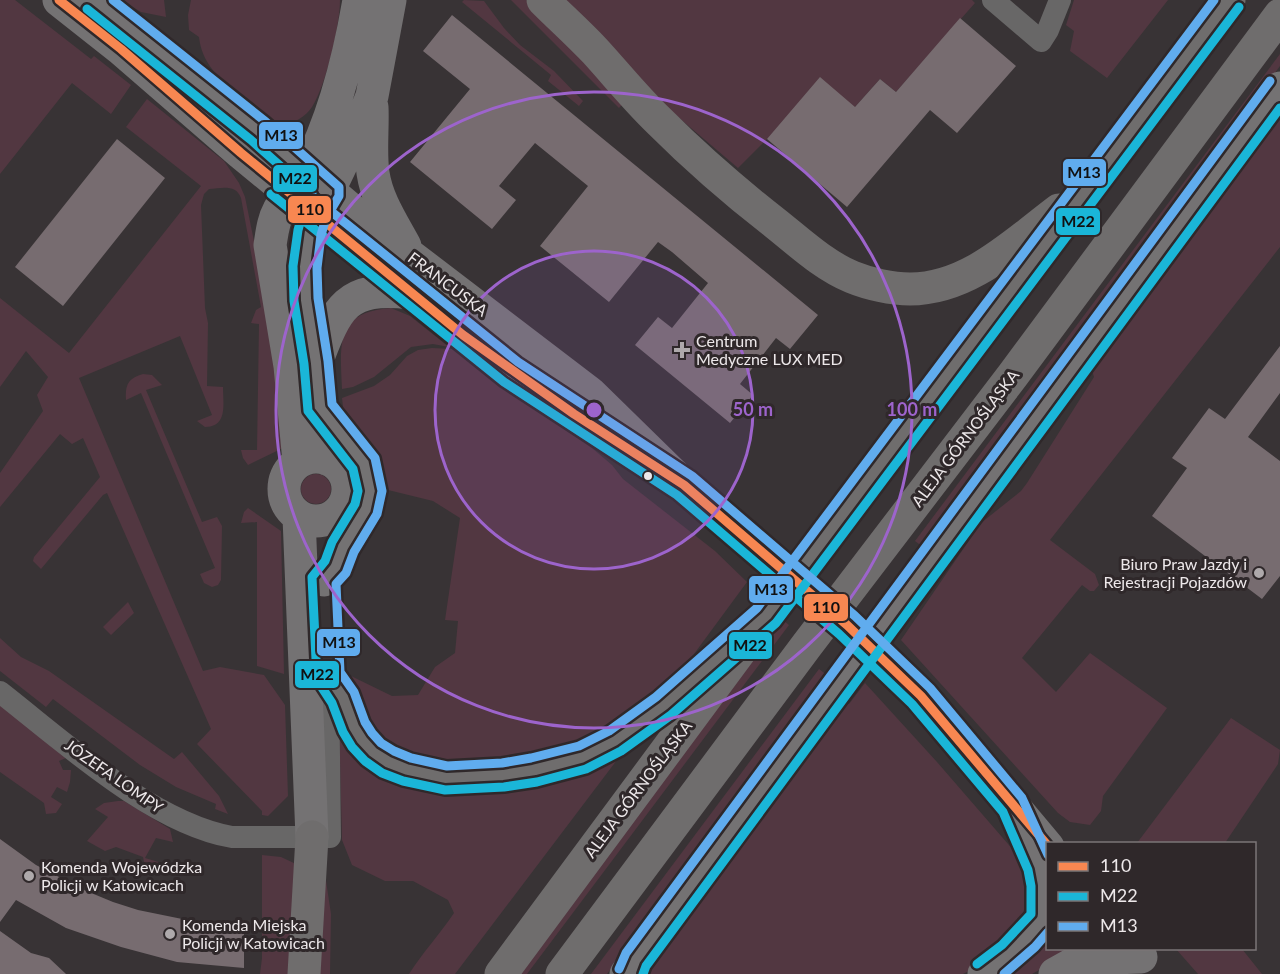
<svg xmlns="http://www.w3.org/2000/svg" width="1280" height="974" viewBox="0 0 1280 974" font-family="Lato,sans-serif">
  <rect width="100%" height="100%" fill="#383335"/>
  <!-- green -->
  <path fill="#523741" d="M0,0H15L91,59L94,56L131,85L111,114L72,83L0,174Z
    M121,0H164L166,17L141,12Z
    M191,0H340C340,26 326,85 312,107C305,117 293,125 281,124C268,122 247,101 236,92C217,76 202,63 199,37L189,30L188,15Z
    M464,0L484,1L504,28L520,45L554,71L583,101L579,106L548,81L551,75L462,2Z
    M511,0H526L626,100L619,108Z
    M557,0H972L975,3L896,92L880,79L855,107L767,139L738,168L651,94Z
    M1074,0H1168L1107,78L1070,51L1074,31L1066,25Z
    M1280,54V66L923,547L915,541Z
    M147,99L224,161L239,183L245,197L255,246L277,367L285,447L248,465L243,458L241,450H257L259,324L251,323L256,310L261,307L241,198C236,184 222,188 209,189L204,194L201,205L205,308L208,323L207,386L223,387C223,404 228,427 205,427L197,421L212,415L180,336L79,378L203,671L220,667L264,675L285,705L288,796L268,816L262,815V811L197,744L211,729L107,493L103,495L41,569L33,561L34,557L100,477L83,438L72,444L60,434L0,507V473L43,411L37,395L48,377L26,351L0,387V298L69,353L201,186L126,127Z
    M1280,111V247L1050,540L1095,574L1099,585L1094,591H1090L1082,585L1022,658L1056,692L1090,653L1167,708L1103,796L1101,811L1090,825L1070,822L1058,813L901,640L981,523L1021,491L1027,483L1094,377L1091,367Z
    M391,308L410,316L449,347L433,344L411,347L374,377L353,387L342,389C340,344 335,312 391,308Z
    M432,348L452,349L489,378L592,448L612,465L623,479L715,551L747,582L694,654L675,675L607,732L529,760L436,764L383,745L359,710L351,676L392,696L418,695L435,667L455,653L458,621L445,620L460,518L433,501L380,488L344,415L342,398L374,386L390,375L407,356L418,350Z
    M143,374L152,375L162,385L146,390L202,522L217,517L222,526L221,580L218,585L212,587L204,583L200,574L215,568L141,393L126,400C125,385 128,378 143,374Z
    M301 489a15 15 0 1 1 30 0a15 15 0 1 1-30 0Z
    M248,508L281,531L284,674L257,666V522L241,523L244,512Z
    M128,602L134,613L111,635L103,627Z
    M783,620L789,625L527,974H519Z
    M0,638L21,657L49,671L174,759L182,752L219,796L228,814L215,809L216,804L176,787L140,765L53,699L46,707L0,671Z
    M819,669L828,676L607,974H591Z
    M865,683L937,762L1022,860C1028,878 1028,895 1023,914L1028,916L969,971L963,974H643L845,701L849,704Z
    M0,705L66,758L59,761L63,770H71L70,782L67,792L57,787L51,797L62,804L56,813L46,814L44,803L0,772Z
    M1231,718L1280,750L1278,764L1225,843H1137Z
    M339,719L377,766L623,752L455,974H409C423,952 440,934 454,913L448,900L413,881H385L352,865L342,840Z
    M118,801H124L170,829L173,842L156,838L145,858L162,863L155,867H145L143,857L116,847L105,851L87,841L108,817L95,809L104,803Z
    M322,854L331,914L330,974H318Z
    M262,855L281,857L296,864V974H260L262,958Z
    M1047,934L1048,948L1070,949L1063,957L1032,974H1000Z
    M1176,949H1242L1262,974H1198Z"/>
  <!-- building -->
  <path fill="#776c70" d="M452,15L818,315L790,349L776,338L740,384L753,395L730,423L635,345L658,317L672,328L708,283L672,252L658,242L609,302L540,246L588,186L535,143L499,186L516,200L492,229L410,162L470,89L423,51Z
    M960,18L1016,66L957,133L930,110L847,207L767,139L820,77L855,107L880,79L896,92Z
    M117,139L165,178L63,306L15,267Z
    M1280,346V393L1248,437L1280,461V576L1262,599L1152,516L1187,468L1172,458L1209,408L1225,419Z
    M0,839L36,865L84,890L113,902L138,910L192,921L244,925V968L177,962L121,947L66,928L16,900L0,922Z
    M0,931L31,953L49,958L66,974H0Z"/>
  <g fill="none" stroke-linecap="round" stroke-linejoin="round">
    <!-- street -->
    <path stroke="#686767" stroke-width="22" d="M993,0L1041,41L1048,30L1060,0
      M0,692C64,742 152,823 232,837H330L328,676"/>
    <!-- secondary -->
    <path stroke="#747273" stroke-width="33" d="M59,0L121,49L241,153L463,335L511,372L626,449
      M94,0L259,131L362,219L590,393L684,485L847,625L921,696L1048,847
      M372,107C373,128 370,152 373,173C377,200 392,222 405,246
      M316,363C337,307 346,285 411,293
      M320,409L364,464L370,491L366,509L343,547L336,567L324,580
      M284 489a32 32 0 1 1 64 0a32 32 0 1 1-64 0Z
      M327,459L320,431L316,363L306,299L305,267L309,233L315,213L328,192L363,119L372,96L390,0
      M299,462L290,366L270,245C272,233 273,221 279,210C286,196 299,185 306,172C334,119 349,59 359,0
      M299,517L312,837
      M1082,959L1141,957
      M626,974L1280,88
      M984,974C999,964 1039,934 1043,916C1050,885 1034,855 1022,827
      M1055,974L1082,959L1090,948"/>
    <!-- highway -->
    <path stroke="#6f6d6d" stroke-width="33" d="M543,0C560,17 578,33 595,51C616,74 636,99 659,121C695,157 734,191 775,223C799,242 823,265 852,277C869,284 892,289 910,289C969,289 1015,243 1059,210
      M328,676C333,683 340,690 344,698C354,717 356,738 374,753C401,774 436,778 469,776C508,774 549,772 585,756C637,733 678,693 720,656
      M304,974L312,837
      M501,974L766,616L1229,0
      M562,974L807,645L1013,375L1280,15"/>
    <!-- bus-1 casing -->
    <g stroke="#2f282a" stroke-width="14">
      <path id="bus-1" d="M59,0L121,49L241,153L463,335L574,414L684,485L847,625L921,696L1048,846"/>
    </g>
    <!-- bus-2 casing -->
    <g stroke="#2f282a" stroke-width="14">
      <path id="bus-2" d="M87,9L251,140L312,194L304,209L298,230L293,266L294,301L304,364L308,411L353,469L358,491L355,504L332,542L325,561L312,577L317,680L332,703L343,732L352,747L365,761L382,773L403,781L445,790L504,787L537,782L586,769L621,751L671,715L776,623L1239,7
        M271,194L504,382L677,495L839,634L912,704L1003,812L1028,870L1031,886V914L1002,945L977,964
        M643,974L646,966L1280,108"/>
    </g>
    <!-- bus-3 casing -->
    <g stroke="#2f282a" stroke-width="14">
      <path id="bus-3" d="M113,0L266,122L339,187V196L326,218L321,235L317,268L318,298L328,361L332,404L375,458L382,491L377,514L354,552L346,573L336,584L340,672L354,692L365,722L372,733L381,743L394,751L411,758L447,766L502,763L531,758L579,746L609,731L656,697L757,608L1214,0
        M287,176L518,362L692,476L855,616L930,688L1022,798L1048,855
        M619,969L626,953L1270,81
        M1004,974L1035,947L1048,932"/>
    </g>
    <!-- bus-1 -->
    <use href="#bus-1" stroke="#f88751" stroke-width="9"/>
    <!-- bus-2 -->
    <use href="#bus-2" stroke="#1ab6d8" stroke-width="9"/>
    <!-- bus-3 -->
    <use href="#bus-3" stroke="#60acee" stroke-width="9"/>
  </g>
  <!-- distance rings -->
  <circle cx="594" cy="410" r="159" fill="#9d64cc" fill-opacity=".12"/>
  <g fill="none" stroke="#9d64cc" stroke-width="3">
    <circle cx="594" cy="410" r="159"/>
    <circle cx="594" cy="410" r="318"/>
  </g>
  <!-- markers -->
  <g fill="#aea9ab" stroke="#2f282a" stroke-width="2">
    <path d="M679 341h6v6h6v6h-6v6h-6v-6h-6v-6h6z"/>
    <circle cx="1259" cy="573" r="6"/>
    <circle cx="29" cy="876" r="6"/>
    <circle cx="170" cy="934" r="6"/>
  </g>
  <circle fill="#ede8ea" stroke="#2f282a" stroke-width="2" cx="648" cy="476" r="5"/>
  <g text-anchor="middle" stroke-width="6" stroke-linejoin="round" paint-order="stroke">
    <!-- street labels -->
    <g font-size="16" fill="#ede8ea" stroke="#2f282a">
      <text transform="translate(448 284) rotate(37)" y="6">FRANCUSKA</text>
      <text transform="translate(965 438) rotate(-53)" y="6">ALEJA GÓRNOŚLĄSKA</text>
      <text transform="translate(114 776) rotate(35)" y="6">JÓZEFA LOMPY</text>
      <text transform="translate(638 789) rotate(-53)" y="6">ALEJA GÓRNOŚLĄSKA</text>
    </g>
    <!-- poi labels -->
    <g font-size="16" fill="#ede8ea" stroke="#2f282a" text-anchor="start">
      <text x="696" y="347">Centrum<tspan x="696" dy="18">Medyczne LUX MED</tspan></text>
      <text x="1247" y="570" text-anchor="end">Biuro Praw Jazdy i<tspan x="1247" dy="18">Rejestracji Pojazdów</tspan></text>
      <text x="41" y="873">Komenda Wojewódzka<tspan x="41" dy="18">Policji w Katowicach</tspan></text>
      <text x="182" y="931">Komenda Miejska<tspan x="182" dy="18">Policji w Katowicach</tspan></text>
    </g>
  </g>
  <circle cx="594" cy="410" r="9" fill="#9d64cc" stroke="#2f282a" stroke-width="3"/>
  <g font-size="18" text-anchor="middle" font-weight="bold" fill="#9d64cc" stroke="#2f282a" stroke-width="6" stroke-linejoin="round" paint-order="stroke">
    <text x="753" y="416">50 m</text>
    <text x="912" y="416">100 m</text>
  </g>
  <g stroke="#2f282a" stroke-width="2">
    <rect x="258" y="121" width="46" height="29" rx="6" fill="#60acee"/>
    <rect x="1062" y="158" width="45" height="29" rx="6" fill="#60acee"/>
    <rect x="272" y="164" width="46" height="29" rx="6" fill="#1ab6d8"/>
    <rect x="287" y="195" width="45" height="29" rx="6" fill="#f88751"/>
    <rect x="1055" y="207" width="46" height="29" rx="6" fill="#1ab6d8"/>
    <rect x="748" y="575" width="46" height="29" rx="6" fill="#60acee"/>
    <rect x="803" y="593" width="46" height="29" rx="6" fill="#f88751"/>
    <rect x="316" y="628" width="45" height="29" rx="6" fill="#60acee"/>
    <rect x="728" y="631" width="45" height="29" rx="6" fill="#1ab6d8"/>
    <rect x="294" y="660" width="46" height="29" rx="6" fill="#1ab6d8"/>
  </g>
  <g font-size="16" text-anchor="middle" font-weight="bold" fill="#111">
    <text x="281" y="141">M13</text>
    <text x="1084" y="178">M13</text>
    <text x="295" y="184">M22</text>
    <text x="310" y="215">110</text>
    <text x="1078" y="227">M22</text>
    <text x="771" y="595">M13</text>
    <text x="826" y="613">110</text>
    <text x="339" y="648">M13</text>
    <text x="750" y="651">M22</text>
    <text x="317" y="680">M22</text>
  </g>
  <!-- legend -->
  <rect x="1046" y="842" width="210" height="108" fill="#2f282a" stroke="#7b7577" stroke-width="1.5"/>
  <rect x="1058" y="862" width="30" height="9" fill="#f88751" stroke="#7b7577" stroke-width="1.5"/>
  <text x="1100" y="872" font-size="18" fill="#ede8ea">110</text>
  <rect x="1058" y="892" width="30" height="9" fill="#1ab6d8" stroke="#7b7577" stroke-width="1.5"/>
  <text x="1100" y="902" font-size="18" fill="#ede8ea">M22</text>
  <rect x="1058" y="922" width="30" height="9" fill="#60acee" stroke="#7b7577" stroke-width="1.5"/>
  <text x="1100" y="932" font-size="18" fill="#ede8ea">M13</text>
</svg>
